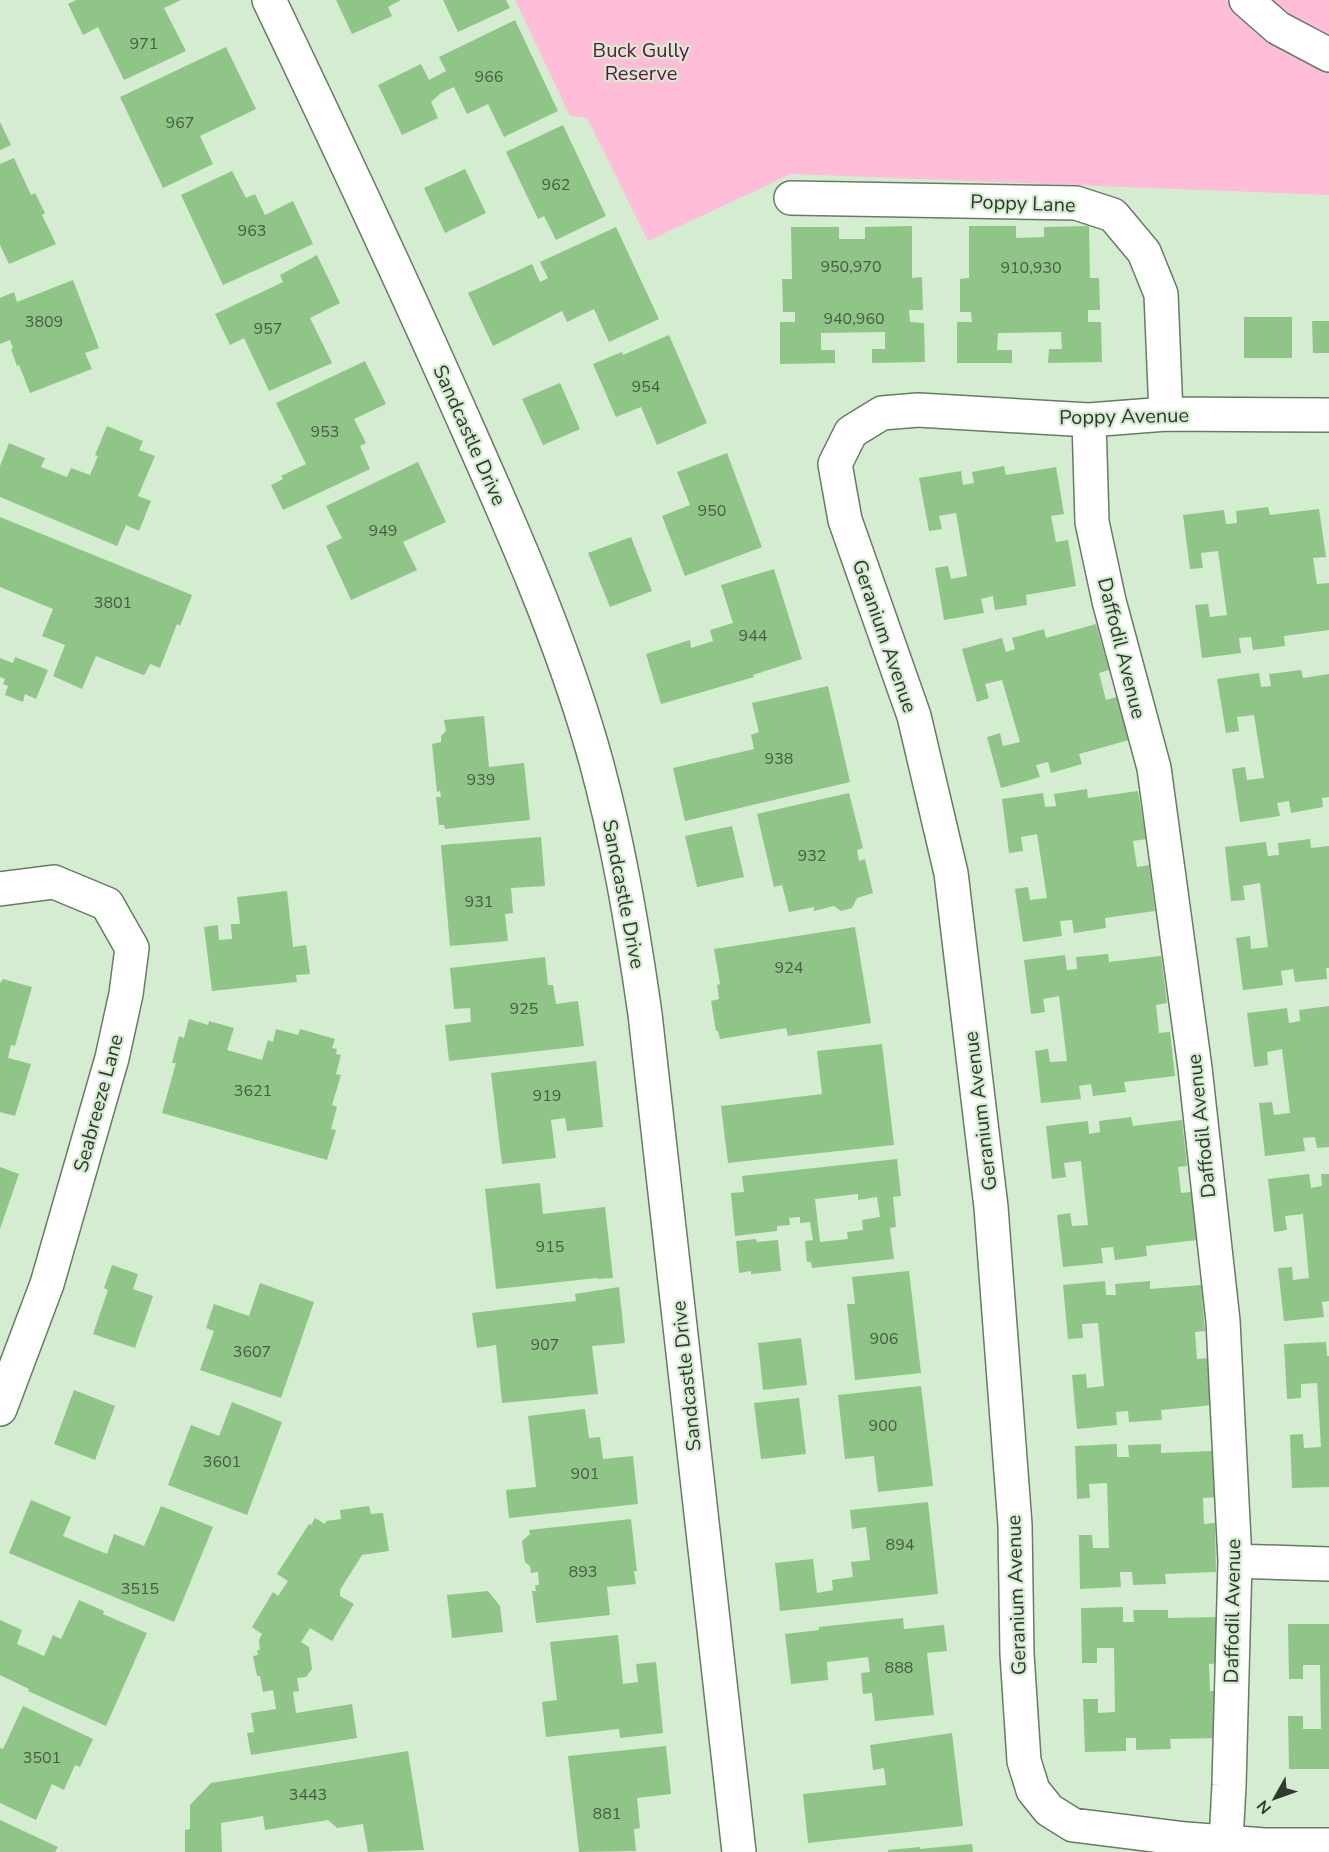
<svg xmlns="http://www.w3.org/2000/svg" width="1329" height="1852" viewBox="0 0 1329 1852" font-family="'Nunito Sans',sans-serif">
  <rect width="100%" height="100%" fill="#d4edd0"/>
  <!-- green -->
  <path fill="#ffbdd8" d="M515,0H1329V195L791,174L648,241L587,118L570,116Z"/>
  <!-- building -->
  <path fill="#8fc587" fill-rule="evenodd" d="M76,0H181L164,8L186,51L124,80L98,27L83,35L68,4Z
    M336,0H401L388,7L392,16L352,34Z
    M443,0H506L510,8L458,32Z
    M515,20L558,111L504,137L488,104L467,114L454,87L441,93L431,102L438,118L402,135L378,85L421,64L429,80L446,71L439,57Z
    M226,47L256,109L200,136L213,164L163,188L120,97Z
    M0,122L11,145L0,150Z
    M563,125L606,216L556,240L544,216L538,219L506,152Z
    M14,158L31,195L35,193L45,213L42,215L56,244L9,264L0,245V164Z
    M465,169L486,213L445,233L424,188Z
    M232,171L246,198L255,194L265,215L293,201L313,244L223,285L181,195Z
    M912,226V278L922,277L923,310H909L910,322L924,323L925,362L872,363V349H885V332L821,333V350H835V363L780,364V322H795V312H783L782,279H792L791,227H839V239H865V227Z
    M969,226H1016V238L1044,237V227L1089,226L1090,278H1099L1100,310H1088V322H1101L1102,362L1048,363L1049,349H1062L1061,332L998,333L997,350H1012V363H957V322H972L971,312H960V279L969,278Z
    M616,227L659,319L609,342L594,309L567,322L562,311L493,346L468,293L532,264L540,282L548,278L540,262Z
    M317,255L340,303L310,318L332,363L269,391L244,338L230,345L215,314L283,282L280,275Z
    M73,280L99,348L85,353L92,369L30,393L19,365L17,366L11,349L13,348L10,340L0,344V298L14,292L17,302Z
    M1244,317H1292V358H1244Z
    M1312,321H1329V353H1313Z
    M669,335L707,423L657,445L641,407L616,417L593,364L622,352L623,355Z
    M365,361L386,404L354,419L366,443L360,446L370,469L283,510L271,485L283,479L281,476L306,464L276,403Z
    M560,383L580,429L543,445L522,399Z
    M107,426L143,441L139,450L155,456L138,496L151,501L139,531L126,525L117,546L0,497V466L9,443L45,458L41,467L67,477L71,468L90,475L98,456L95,455Z
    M727,453L762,547L685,576L662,516L690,505L677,472Z
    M418,462L446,522L403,542L417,570L351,600L326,546L342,538L326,506Z
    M1004,466L1006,475L1056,467L1064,514L1051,516L1056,542L1068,540L1076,586L1026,595L1027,605L995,610L993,596L981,599L984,613L944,620L935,568L948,566L951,579L967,576L956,513L939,516L942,529L929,531L919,478L961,471L963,485L974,483L972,472Z
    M1268,507L1270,515L1319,509L1326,557L1313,558L1317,584L1329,583V630L1284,636L1285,646L1253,650L1251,637L1239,638L1241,653L1202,658L1195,605L1208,604L1210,617L1227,615L1218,551L1201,553L1203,568L1190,569L1183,515L1224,510L1226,524L1237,523L1236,511Z
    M0,517L192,595L180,626L177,624L160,668L150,664L145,674L143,675L96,656L82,689L53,676L65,645L42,636L53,609L0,587Z
    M631,537L652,591L610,607L588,553Z
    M774,569L802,659L753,675L754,677L661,704L646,654L690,640L691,648L713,641L710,630L733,623L721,585Z
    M1096,624L1109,670L1099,673L1106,700L1117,697L1129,740L1079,754L1082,764L1051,773L1048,762L1036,765L1040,777L1001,788L987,737L1000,733L1003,746L1020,742L1002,680L985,684L989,698L977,702L962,649L1002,638L1006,652L1015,649L1012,638L1044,629L1046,638Z
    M15,657L48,670L36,699L25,694L23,702L5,695L8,686L3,684L5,679L0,677V658L13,663Z
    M1301,670L1303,678L1329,674V797L1322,798L1323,807L1291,813L1289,801L1277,803L1280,816L1240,822L1232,769L1245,767L1247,780L1264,778L1254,715L1237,717L1239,731L1226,733L1217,679L1259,673L1261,687L1271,686L1269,674Z
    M828,686L850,782L685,821L673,768L754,749L751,735L759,732L752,703Z
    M484,716L489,767L524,763L530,820L445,829L444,825H439L436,797H441L440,791L437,792L432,744L441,742V736L446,731L444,720Z
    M1087,789L1088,798L1138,791L1146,839L1133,841L1137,867L1149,865L1155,911L1105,918L1106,928L1074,933L1072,920L1060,921L1062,936L1023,942L1015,889L1028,887L1030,900L1047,898L1037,834L1021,837L1023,851L1009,853L1002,799L1043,793L1045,807L1056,806L1054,794Z
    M849,793L863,848L857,850L859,861L865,859L873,893L857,898L852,908L841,911L834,906L814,911V907L789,912L782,885L774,887L757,814Z
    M732,826L744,877L697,887L685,836Z
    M541,837L545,886L511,888L513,913L505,914L508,941L450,946L441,845Z
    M1310,839L1311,848L1329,846V968H1326L1327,979L1295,982L1293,969L1281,971L1283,985L1243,990L1236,938L1250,936L1251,949L1268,947L1260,883L1243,886L1245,900L1231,901L1225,847L1266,842L1268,856L1279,855L1278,843Z
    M287,891L293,947L306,945L310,974L296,975L297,982L212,991L204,927L218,925L219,940L232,939L231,924H240L237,897Z
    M855,927L871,1023L788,1036L786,1028L720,1039L718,1031H716L711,1001L719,999L717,985L720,984L714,949Z
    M1108,954L1109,962L1161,956L1167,1003L1156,1005L1159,1033L1170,1032L1175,1076L1124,1082L1126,1092L1093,1096L1091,1084L1079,1086L1081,1099L1041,1103L1035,1051L1048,1049L1050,1062L1067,1061L1059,996L1043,999L1045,1012L1031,1014L1024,960L1065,955L1067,970L1077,969L1076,957Z
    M545,957L548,985H553L556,1004L578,1001L584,1046L449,1061L445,1025L471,1022L470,1008L454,1009L450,968Z
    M3,979L32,987L15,1046L11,1045L8,1058L31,1064L15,1116L0,1112V983Z
    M1329,1006V1147L1317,1148L1315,1137L1303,1138L1305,1151L1265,1156L1259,1103L1272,1102L1274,1115L1290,1113L1282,1049L1267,1052L1268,1065L1254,1067L1247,1013L1287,1008L1289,1023L1300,1021L1299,1010Z
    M189,1019L208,1025L209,1021L234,1028L227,1050L262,1060L268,1040L273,1042L276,1029L298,1035L300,1029L335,1039L332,1048L337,1049L336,1054L341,1055L336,1074L341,1075L332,1105L337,1107L331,1129L336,1130L327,1160L162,1113L176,1063H172L179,1036L184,1038Z
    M882,1044L894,1145L728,1163L721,1106L822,1094L817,1051Z
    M596,1061L603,1127L567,1131L565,1118L551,1120L556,1158L502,1164L491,1073Z
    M1131,1117L1133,1126L1182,1120L1187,1166L1178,1167L1181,1193L1191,1192L1197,1240L1146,1246L1147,1256L1115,1260L1113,1247L1101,1248L1103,1263L1063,1267L1057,1215L1070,1213L1072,1226L1088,1225L1081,1161L1064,1163L1066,1177L1052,1179L1046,1126L1088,1121L1089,1134L1100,1132L1099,1121Z
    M897,1159L901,1196L893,1197L896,1227L890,1228L894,1259L812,1268L811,1262H807L805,1241L813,1240L810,1222L800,1223V1217L789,1218L790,1225L777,1226V1231L735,1236L731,1193L744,1192L742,1176ZM858,1194V1200L877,1197L880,1217L862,1220L863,1230L847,1232L848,1239L820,1242L815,1199Z
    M0,1167L19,1174L0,1229Z
    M1309,1174L1311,1188L1322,1186L1321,1174H1329V1301L1322,1302L1324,1317L1284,1321L1278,1268L1292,1267L1293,1280L1309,1278L1303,1214L1285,1216L1287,1230L1274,1232L1268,1179Z
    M540,1183L543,1214L605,1207L613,1278L597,1279V1278L496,1289L485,1189Z
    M756,1239L757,1242L778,1240L781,1271L751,1274V1271L739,1273L736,1241Z
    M112,1265L138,1274L133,1289L153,1296L135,1348L93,1334L108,1290L104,1288Z
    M909,1271L921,1373L855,1380L847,1304H855L852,1277Z
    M1105,1281L1106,1295H1116L1115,1284L1150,1281V1289L1201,1285L1205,1331L1195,1332L1197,1359L1209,1358L1213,1405L1161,1410L1162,1420L1129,1422L1128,1411L1116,1412L1117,1425L1077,1429L1072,1375L1086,1374L1087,1388L1104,1386L1098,1323L1082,1324L1083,1338L1068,1339L1063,1285Z
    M260,1283L314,1302L281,1398L200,1370L214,1331L206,1328L214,1304L249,1316Z
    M619,1287L625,1343L592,1346L598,1394L502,1403L496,1345L477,1348L472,1313L576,1301L575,1294Z
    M801,1338L807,1385L763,1390L758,1343Z
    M1326,1342L1327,1356H1329V1487L1292,1488L1290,1435L1303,1434L1304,1448L1321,1447L1317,1383L1301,1384V1398L1287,1399L1284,1344Z
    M921,1386L933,1486L878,1492L874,1456L845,1459L838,1395Z
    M74,1390L115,1406L95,1460L54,1444Z
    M799,1398L806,1454L761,1459L754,1403Z
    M232,1402L282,1422L247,1515L168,1485L191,1425L219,1436Z
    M585,1409L589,1438L600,1437L603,1459L633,1456L638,1504L509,1518L506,1490L536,1487L528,1416Z
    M1117,1444V1457H1129L1128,1445L1161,1444V1453L1213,1451L1215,1497L1203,1498L1204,1524L1215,1523L1216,1572L1165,1574L1166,1584L1133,1585L1132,1572H1120L1121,1587L1080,1589L1079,1535H1092L1093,1548H1109L1107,1483L1089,1484L1090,1498L1077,1499L1075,1446Z
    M31,1500L71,1517L63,1536L107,1554L114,1534L144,1546L161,1506L213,1527L174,1622L9,1553Z
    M928,1502L938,1594L780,1611L775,1563L813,1559L817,1593L833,1590L832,1580L853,1577L851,1562L870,1560L866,1527L852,1529L850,1510Z
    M369,1506L371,1514L383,1513L389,1551L362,1555L340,1590V1596L354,1604L332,1641L310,1628L301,1642L309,1647L312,1669L306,1677L297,1678L299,1691L293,1692L296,1713L352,1704L357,1738L251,1755L247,1733L254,1732L251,1713L276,1709L273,1690L263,1692L260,1676H257L253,1656L258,1655L257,1650H260L259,1640L262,1634L252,1627L273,1592L278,1596L288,1581L277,1574L309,1524L311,1525L315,1518L325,1524L326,1521L341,1519L340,1510Z
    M631,1519L637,1571H634L636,1584L607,1587L610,1615L536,1623L532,1591H536L535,1585H539L538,1572L531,1573L530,1566L525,1562L522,1541L530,1534L529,1530Z
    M488,1591L500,1606L503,1632L452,1638L447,1595Z
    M79,1600L104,1611L103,1614L147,1633L106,1726L28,1691L29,1689L0,1675V1620L22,1630L17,1644L44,1656L53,1635L61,1639Z
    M1123,1607V1622H1134L1133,1610H1168V1618L1218,1617L1219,1663L1209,1664L1210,1691H1219L1221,1738L1170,1739L1171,1749L1136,1750V1738H1126V1751L1085,1752L1083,1699H1098V1713L1115,1712L1114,1648H1097V1663H1082L1081,1608Z
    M903,1618L904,1629L944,1625L947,1651L927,1653L934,1715L875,1721L872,1693L863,1694L861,1673L870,1672L868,1657L827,1662L828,1680L791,1684L785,1634L819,1630V1627Z
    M1288,1624H1329V1769H1289L1288,1716H1303V1729H1321L1320,1665H1303V1679H1289Z
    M618,1635L623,1684L638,1682L636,1664L656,1662L663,1733L620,1738L619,1729L546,1737L542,1702L557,1700L550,1642Z
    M23,1706L93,1739L80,1767L75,1765L64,1790L52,1784L36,1820L0,1803V1748L3,1749Z
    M952,1733L963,1826L808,1843L803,1794L886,1785L884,1768L873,1770L870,1745Z
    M666,1746L671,1794L637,1798L640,1828L634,1829L636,1851L579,1852L568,1756Z
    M408,1751L424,1850L368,1852L363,1824L337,1828L328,1820L265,1830L263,1816L221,1823L222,1852H185V1830L190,1829V1805L211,1783Z
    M0,1820L58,1847L55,1852H0Z
    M972,1844L973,1852H888V1850L920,1847V1849Z"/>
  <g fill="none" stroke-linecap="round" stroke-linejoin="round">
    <!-- minor casing -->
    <g stroke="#667c63" stroke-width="36">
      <path id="minor" d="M269,0C335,138 400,276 462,416C510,524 559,633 592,747C617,834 632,924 645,1014L739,1852
        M1246,0L1278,28L1329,55
        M791,198L1076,203L1113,215L1144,252L1161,294L1166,414
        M1329,415L1166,414L1089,420L918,410L882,413L851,432L835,464L845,520L914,716L951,873L991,1207L1015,1525L1017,1654L1024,1761L1033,1790L1049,1810L1073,1825L1186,1839L1264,1845H1329
        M1089,420L1092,522L1109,601L1154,768L1195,1068L1223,1321L1235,1561L1229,1785L1226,1842
        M0,889L54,882L107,904L132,948L126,994L112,1058L47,1284L0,1409
        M1235,1561L1329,1564"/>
    </g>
    <!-- minor -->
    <use href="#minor" stroke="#fff" stroke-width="33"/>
  </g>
  <g text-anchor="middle" stroke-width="4.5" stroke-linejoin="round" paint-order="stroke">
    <!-- number labels -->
    <g font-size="16" fill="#485c44">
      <text x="144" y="49">971</text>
      <text x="489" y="82">966</text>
      <text x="180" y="128">967</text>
      <text x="556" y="190">962</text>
      <text x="252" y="236">963</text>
      <text x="851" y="272">950,970</text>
      <text x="1031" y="273">910,930</text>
      <text x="854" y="324">940,960</text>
      <text x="44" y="327">3809</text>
      <text x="268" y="334">957</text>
      <text x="646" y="392">954</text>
      <text x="325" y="437">953</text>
      <text x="712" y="516">950</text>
      <text x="383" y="536">949</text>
      <text x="113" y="608">3801</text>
      <text x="753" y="641">944</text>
      <text x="779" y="764">938</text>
      <text x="481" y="785">939</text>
      <text x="812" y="861">932</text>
      <text x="479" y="907">931</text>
      <text x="789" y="973">924</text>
      <text x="524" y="1014">925</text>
      <text x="253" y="1096">3621</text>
      <text x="547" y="1101">919</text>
      <text x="550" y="1252">915</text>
      <text x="884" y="1344">906</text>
      <text x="545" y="1350">907</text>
      <text x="252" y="1357">3607</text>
      <text x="883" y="1431">900</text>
      <text x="222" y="1467">3601</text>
      <text x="585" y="1479">901</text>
      <text x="900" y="1550">894</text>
      <text x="583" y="1577">893</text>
      <text x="140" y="1594">3515</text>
      <text x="899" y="1673">888</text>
      <text x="42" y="1763">3501</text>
      <text x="308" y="1800">3443</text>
      <text x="607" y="1819">881</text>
    </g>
    <!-- park labels -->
    <g font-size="20" fill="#6a0d42" stroke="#d4edd0">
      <text x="641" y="57">Buck Gully<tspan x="641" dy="23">Reserve</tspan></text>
    </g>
    <!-- street labels -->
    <g font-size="20" fill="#30392e" stroke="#d4edd0">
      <text transform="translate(1023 203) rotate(2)" y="7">Poppy Lane</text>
      <text transform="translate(1124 416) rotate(-1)" y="7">Poppy Avenue</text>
      <text transform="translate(470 435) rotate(66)" y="7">Sandcastle Drive</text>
      <text transform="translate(885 636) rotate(71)" y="7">Geranium Avenue</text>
      <text transform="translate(1122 648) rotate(76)" y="7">Daffodil Avenue</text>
      <text transform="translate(624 894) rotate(79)" y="7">Sandcastle Drive</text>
      <text transform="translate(98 1103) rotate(-75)" y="7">Seabreeze Lane</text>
      <text transform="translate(980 1111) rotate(-97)" y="7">Geranium Avenue</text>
      <text transform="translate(1201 1126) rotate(-96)" y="7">Daffodil Avenue</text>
      <text transform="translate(686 1376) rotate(-96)" y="7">Sandcastle Drive</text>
      <text transform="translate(1016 1595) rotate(-92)" y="7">Geranium Avenue</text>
      <text transform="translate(1232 1611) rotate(-89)" y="7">Daffodil Avenue</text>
    </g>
  </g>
  <!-- north arrow -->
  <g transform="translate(1275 1798) rotate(230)" stroke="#d4edd0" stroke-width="4.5" paint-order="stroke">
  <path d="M0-4.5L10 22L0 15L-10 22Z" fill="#30392e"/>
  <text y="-9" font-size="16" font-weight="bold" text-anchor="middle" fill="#30392e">N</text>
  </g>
</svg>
